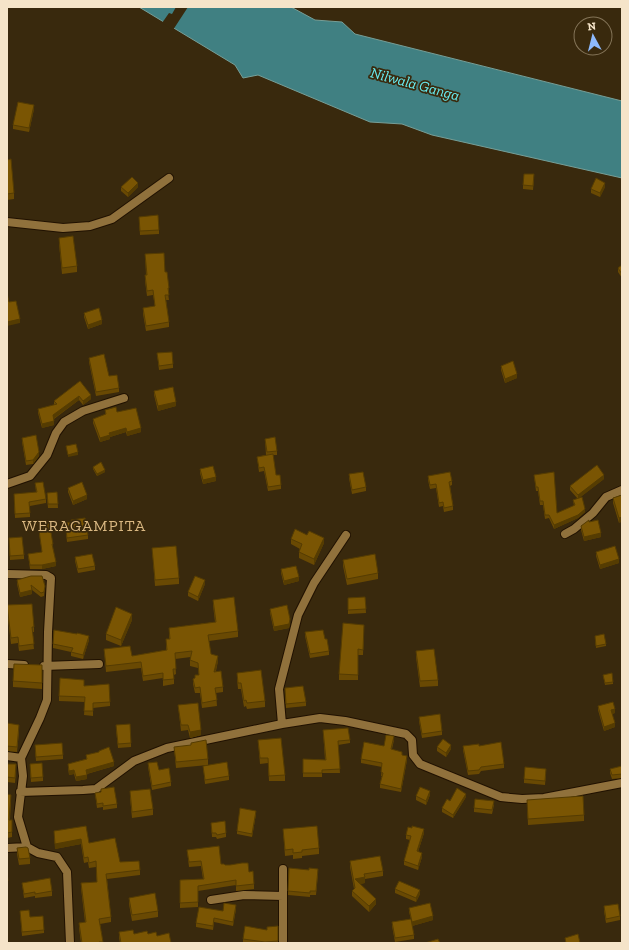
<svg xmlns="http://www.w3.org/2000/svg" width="629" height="950" viewBox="0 0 629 950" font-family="'Zilla Slab',serif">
  <rect width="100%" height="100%" fill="#39290d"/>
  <!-- water -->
  <path fill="#408082" stroke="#769e97" d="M139,7H291L315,20L342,22L355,34L622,101V178L432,135L402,124L370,122L258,75L243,78L235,65Z"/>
  <!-- pier -->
  <path fill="#39290d" d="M176,7H188L173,30L162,23L169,13L172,14Z"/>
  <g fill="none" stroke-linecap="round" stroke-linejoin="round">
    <!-- street casing -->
    <g stroke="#201100" stroke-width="10">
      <path id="street" d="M7,222L63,228L90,226L112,219L169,178
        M7,484L30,476L47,455L56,433L64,422L83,411L124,398
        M565,534L574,529L593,513L606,497L622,490
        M7,574L46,575L51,578L48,632L47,700L40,718L21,758L23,776L18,817L27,847L38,853L57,857L67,872L70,943
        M7,664L24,665
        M44,666L99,664
        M282,724L279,689L298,615L314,583L346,535
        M7,756L21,758
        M20,792L83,790L96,789L134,761L167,748L282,724L320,718L345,721L406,734L412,740L413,755L420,764L501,797L522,799L544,798L622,783
        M7,848L27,847
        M283,869V943
        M211,900L244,895L283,896"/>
    </g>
    <!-- street -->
    <use href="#street" stroke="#90713c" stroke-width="8"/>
  </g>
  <!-- wall -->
  <path fill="#694903" d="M34,109L29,132L13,129V125Z
    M7,160L14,193V199L7,200Z
    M534,178L533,190L523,189V185Z
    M121,187H138L128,197L121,191Z
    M605,187L600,197L591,193V189Z
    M139,217L159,230V234L140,235Z
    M59,238L77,266V272L62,274L59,244Z
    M145,254L165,272L169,293H168L169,300H166L169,322V327L146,331L143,314V308L155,306L153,295L147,296L145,281V275H146Z
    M622,265V278L618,272V268Z
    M84,313L102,324L88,329L84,317Z
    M157,353L173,364V368L159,370Z
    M89,358L109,376L119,388V392L96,396L89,362Z
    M501,366L517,378L505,383L501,370Z
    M80,381L91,399L83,405L79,400L54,419V425L42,428L38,413V409L54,405V401Z
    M154,391L176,406L158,411L154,395Z
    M105,410L117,412L141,432L127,436L126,432L110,437V439L100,442L93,423V419L105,415Z
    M22,438L39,456L33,464L26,465L22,442Z
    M265,439L277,451V455H273L276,475L281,485V489L268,491L264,471L259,472L257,457L266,455Z
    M93,467L105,472L97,476L93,469Z
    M200,469L216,481L203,484L200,473Z
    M349,474L366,487V491L352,494L349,478Z
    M534,475L557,513L574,506L573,500L578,499L570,490V486L604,479L579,498L585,512L578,518L554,529L549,518L545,519L543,505H540L538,491H536Z
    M428,476L452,481V485L450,486L453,506V510L444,512L443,506L439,507L436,488L430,489L428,480Z
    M35,483L46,499V503L30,506V517L15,518L14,498L36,492Z
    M68,488L87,499L73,505L68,492Z
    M57,492L58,508H48L47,497Z
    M622,495L619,523L613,503V498Z
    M71,520L88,535V539L67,542L65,523L71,522Z
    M589,522L601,537L584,541L581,530V526Z
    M38,523L53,544V548L56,566L42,569H30L28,554L42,552L38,527Z
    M9,538L24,555V559L10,560Z
    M291,539L324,543L314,565L299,558V552L300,549L291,544Z
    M152,548L179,578V584L155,586Z
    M596,552L619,563L600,569L596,556Z
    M75,557L95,566V570L78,573L75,561Z
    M343,560L378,573V579L347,585L343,566Z
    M281,569L299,581L284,585L281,573Z
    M17,580L45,586L44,596L41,597L32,590V594L20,597L17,584Z
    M205,584L198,601L188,596V592Z
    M365,597L366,613L348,614V598Z
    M213,600L238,631V637L209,641L211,654L218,661L216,671L223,687V692L216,693L217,706L202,708L200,693H195L193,684V679L195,678V675H199L198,668L190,666V660L191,657L175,659L176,674L174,675V684L163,686V678L143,681L141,668L106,672L104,649L132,656L166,650V639H169V628L215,622L213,605Z
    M7,605L34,627V632H32L34,649L19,651L18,643L11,644L7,610Z
    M270,609L290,623L289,628L274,631L270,613Z
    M132,620L121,646L106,640V634Z
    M364,630L363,655H358V680H339V674Z
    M305,632L325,639L329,651V655L310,658L305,636Z
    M595,636L606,644V646L596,648Z
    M89,640L83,659L71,656V652L53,648V644Z
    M416,651L438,680V686L420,687L416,657Z
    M42,665V689L13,687V681Z
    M237,673L265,701V707L247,709L246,706L244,707L241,689H238L237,679Z
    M603,675L613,682V684L605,685Z
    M84,686L110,702V706L93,708V716L84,715L85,702L59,701V696Z
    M285,688L306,702V706L286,708Z
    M178,705L201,735L190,738L188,730L181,731Z
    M598,706L615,713L612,714L615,727L604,731L598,710Z
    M419,717L442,731V735L422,738L419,721Z
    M7,723L19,731L17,752L7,751Z
    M116,729L131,743V747L118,748Z
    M323,730L350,740V743L338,745L340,773H322V777H303V759L325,760Z
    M258,740L285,775V781H269L268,763L260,764Z
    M394,740L392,749L402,755L407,760L401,792L380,788V784L382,776H381L382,767L361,763V759L384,746Z
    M463,746H479L504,764V768L481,771L479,774L468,775L463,750Z
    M174,747L208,759V765L176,768Z
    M437,747L451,749L446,757L437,751Z
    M35,749L63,755V759L36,761Z
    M99,751L114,766L87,774V779L76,781L74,774L69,775L68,768V764L86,759V755L99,752Z
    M148,763L159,770L171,782V786L152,790L148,767Z
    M7,764L16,770L15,783L7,782Z
    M30,764L43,777V781L31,782Z
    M203,766L229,776V780L205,784Z
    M622,766V778L612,779L610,773V769Z
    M546,773L545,785L524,783V779Z
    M101,789L117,804V808L103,810V807L97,808L95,793L101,792Z
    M130,791L153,809V815L132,818L130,797Z
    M7,794L11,799L10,820H12V837L7,838Z
    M430,795L426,805L416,800V796Z
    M466,797L453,818L442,812V808L450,801Z
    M527,800L584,815V821L528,825Z
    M494,805L492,814L474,812V808Z
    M256,814L252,837L237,834V831Z
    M211,823L226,833V837L217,839L216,837H212Z
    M283,829L319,848V854L302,856V858L293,859V855L285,856Z
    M54,831L89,843L120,862L140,870V875L107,879L111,917V922L100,924L103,943H81L79,928V923L85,922L81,888V883L97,882L96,867L89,868L88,862L84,863L81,844L55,849Z
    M424,833L418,852L422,857L418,870L404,865V861L410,840L406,839V835Z
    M17,848L30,858V864L19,865L17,854Z
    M187,850L221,864L249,872L254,884V889L236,891V885L198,891V907L180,908V880L203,879L201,866L189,867Z
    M350,861L383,871V876L365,879V883L359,884L376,904L369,912L352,896V891L354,889L350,867Z
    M289,868L318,873L316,895H310V897L288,895Z
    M7,872L8,881V887L7,888Z
    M22,883L52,891V896L35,898V896L24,898Z
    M395,889L420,894L416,902L395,893Z
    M129,898L158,911V917L132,921L129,904Z
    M604,906L620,916V920L606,923L604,911Z
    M409,908L433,920L412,926L411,920L414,935V939L395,942L392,926V922L411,919L409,912Z
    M236,909L233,926L214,922L213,930L196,927V923L223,911Z
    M20,911L30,917L44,930V933L22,936Z
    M278,926V943H243V939Z
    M119,932L134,934H148L157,936L171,943H120L119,938Z"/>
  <!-- shaded-wall -->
  <path fill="#553c02" d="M34,105V109L29,132V128Z
    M138,183V187L128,197V193Z
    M605,183V187L600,197V193Z
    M168,288H169V293L168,294Z
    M20,319V323L7,326V322Z
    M102,320V324L88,329V325Z
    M517,374V378L505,383V379Z
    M91,395V399L83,405V401Z
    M79,396V400L53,419V415Z
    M176,402V406L158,411V406Z
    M54,421V425L42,428V424Z
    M126,428V432L110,437V439L100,442V438L109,433Z
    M141,428V432L127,436V432Z
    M39,452V456L33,464V460Z
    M78,452V455L68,457V455Z
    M105,470V472L97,476V474Z
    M604,475V479L578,499V495Z
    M216,477V481L203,484V480Z
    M87,495V499L73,505V501Z
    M585,509V512L578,518L554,529V525Z
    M622,517V522L619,523V518Z
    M601,533V537L584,541V537Z
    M324,538V543L314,565V559Z
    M619,559V563L600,569V565Z
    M56,562V566L42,569V565Z
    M299,577V581L284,585V581Z
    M205,580V584L198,601V597Z
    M32,590V594L20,597V593Z
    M132,614V620L121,646V640Z
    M290,619V623L289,628L274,631V627Z
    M89,636V640L83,659V655Z
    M218,656V661L214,677V672Z
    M615,709V713L611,714V710Z
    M615,723V727L604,731V727Z
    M201,730V735L190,738V732Z
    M451,745V749L446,757V753Z
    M407,756V760L401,792V789Z
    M114,762V766L86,774V770Z
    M74,770V774L69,775V771Z
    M87,775V779L76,781V777Z
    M430,791V795L426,805V801Z
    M466,794V797L453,818V815Z
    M256,811V814L252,837V834Z
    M424,829V833L417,855V851Z
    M81,839V844L55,849V844Z
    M422,853V857L418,870V866Z
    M365,877V883L355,885V879Z
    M420,890V894L416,902V898Z
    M376,899V904L369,912V906Z
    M236,905V909L233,926V922Z
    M433,916V920L412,926V922Z"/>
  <!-- building -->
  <path fill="#7a5503" stroke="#553c02" d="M18,102L34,105L29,128L13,125Z
    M11,159L14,193L7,194V160Z
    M524,174H534L533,186L523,185Z
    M132,177L138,183L128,193L121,187Z
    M596,178L605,183L600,193L591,189Z
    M158,215L159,230L140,231L139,217Z
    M73,236L77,266L62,268L59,238Z
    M164,253L165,272H167L169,288H168L169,295H165L169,322L146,326L143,308L155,306L153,290L147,291L145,275H147L145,254Z
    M622,265V274L618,268Z
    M7,293L9,302L16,301L20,319L7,322Z
    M99,308L102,320L88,325L84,313Z
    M172,352L173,364L159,366L157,353Z
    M104,354L109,376L117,375L119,388L96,392L89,358Z
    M513,361L517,374L505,379L501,366Z
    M80,381L91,395L83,401L79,396L53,415L54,421L42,424L38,409L57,404L54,401Z
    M173,387L176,402L158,406L154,391Z
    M116,407L117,412L136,408L141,428L127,432L126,428L109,433L110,435L100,438L93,419L106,414L105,410Z
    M36,435L39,452L33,460L26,461L22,438Z
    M275,437L277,451L267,452L265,439Z
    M76,444L78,452L68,455L66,446Z
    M273,454L276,475H280L281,485L268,487L264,467L259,468L257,457Z
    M101,462L105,470L97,474L93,467Z
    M597,465L604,475L578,495L570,486Z
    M213,466L216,477L203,480L200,469Z
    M363,472L366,487L352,490L349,474Z
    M450,472L452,481L449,482L453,506L444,508L443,502L439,503L436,484L430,485L428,476Z
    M554,472L557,513L575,505L573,500L582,497L585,509L578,515L554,525L549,515H545L543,501H540L538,487H536L534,475Z
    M43,482L46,499L29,502L30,513L15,514L14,494L37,492L35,483Z
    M82,482L87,495L73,501L68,488Z
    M57,492L58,504H48L47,493Z
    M622,495V517L619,518L613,498Z
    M85,518L88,535L67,538L65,523L72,522L71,520Z
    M589,520V522L598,520L601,533L584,537L581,526Z
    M49,521L53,544H52L56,562L42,565H30L28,554L42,552L38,523Z
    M295,529L307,535L309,531L324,538L314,559L299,552L302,544L291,539Z
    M22,537L24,555L10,556L9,538Z
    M176,546L179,578L155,580L152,548Z
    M615,546L619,559L600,565L596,552Z
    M92,554L95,566L78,569L75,557Z
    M375,554L378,573L347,579L343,560Z
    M296,566L299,577L284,581L281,569Z
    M31,576H42L45,586L44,592L41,593L31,585L32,590L20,593L17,580Z
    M195,576L205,580L198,597L188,592Z
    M234,597L238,631L208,635L211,654L218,656L214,672L221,671L223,687L215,688L217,700L202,703L200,687L195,688L193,679L195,678V675H199L198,663L190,660L192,651L175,653L176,669H173L174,679L163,680V673L143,676L141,662L106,666L104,649L130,646L132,656L167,650L166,639H170L169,628L216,622L213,600Z
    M365,597L366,609L348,610V598Z
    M32,604L34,627H32L34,644L19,646L18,637L11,638L7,605Z
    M287,605L290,619L289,624L274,627L270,609Z
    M116,607L132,614L121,640L106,634Z
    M343,623L364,625L363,650L358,649V675L339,674Z
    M54,630L77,634V633L89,636L83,655L71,652L73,648L53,644Z
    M323,630L325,639H327L329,651L310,654L305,632Z
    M604,634L606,644L596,646L595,636Z
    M434,649L438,680L420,681L416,651Z
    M14,664L42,665V683L13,681Z
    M261,670L265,701L247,703L246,700L244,701L241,683H238L237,673Z
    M612,673L613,682L605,683L603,675Z
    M60,678L84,680V686L109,684L110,702L93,703V711H84L85,697L59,696Z
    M303,686L306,702L286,704L285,688Z
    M613,702L615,709L611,710L615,723L604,727L598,706Z
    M198,703L201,730L190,732L188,725H181L178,705Z
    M440,714L442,731L422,734L419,717Z
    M7,723L19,725L17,747L7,746Z
    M130,724L131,743L118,744L116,725Z
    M348,728L350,740L338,741L340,769L322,770V773H303V759L326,760L323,730Z
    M386,735L394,736L391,749L402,752V755L407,756L401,789L380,784L383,773L381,772L382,763L361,759L364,742L384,746Z
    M281,738L285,775L269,776L268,758H260L258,740Z
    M443,739L451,745L446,753L437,747Z
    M206,740L208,759L176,762L174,747L191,745V743Z
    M501,742L504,764L481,767L479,770L468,771L463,746L479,744V746Z
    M62,743L63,755L36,757L35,745Z
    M109,747L114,762L86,770L87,775L76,777L74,770L69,771L68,764L87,759L86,755L99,752V751Z
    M157,762L159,770L169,768L171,782L152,786L148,763Z
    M227,762L229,776L205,780L203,766Z
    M42,763L43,777L31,778L30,764Z
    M7,764H16L15,778L7,777Z
    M622,766V774L612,775L610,769Z
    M525,767L546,769L545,781L524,779Z
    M114,787L117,804L103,806V803L97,804L95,793L101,792V789Z
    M420,787L430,791L426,801L416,796Z
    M457,788L466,794L453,815L442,808L447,799L450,801Z
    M150,789L153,809L132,812L130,791Z
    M7,794L11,795L9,820H12V832L7,833Z
    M583,796L584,815L528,819L527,800Z
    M475,799L494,801L492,810L474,808Z
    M240,808L256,811L252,834L237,831Z
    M225,821L226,833L217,835L216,833H212L211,823Z
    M86,826L89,843L115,838L120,862L139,861L140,870L106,874L111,917L99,919L103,942H99V943H82L79,923L86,922L81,883L97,882L96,861L89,863L88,857L84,858L81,839L55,844L54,831Z
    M317,826L319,848L302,850V852L293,853V849L285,850L283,829Z
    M412,826L424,829L417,851L422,853L418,866L404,861L411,836L406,835L408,827L412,828Z
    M219,846L221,864H224L225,865H230L242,863H248L249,872L253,871L254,884L236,886V880L198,886V902L180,903V880L204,879L201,861L189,862L187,850Z
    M26,847L28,848L30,858L19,859L17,848Z
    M380,856L383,871L364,874L365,877L355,879L376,899L369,906L352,891L355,888L350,861Z
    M289,868L309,870V868L318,869L316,891H310V893L288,891Z
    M7,872L8,881L7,882Z
    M50,878L52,891L35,894V892L24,894L22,883Z
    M399,881L420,890L416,898L395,889Z
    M155,893L158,911L132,915L129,898Z
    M224,903L236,905L233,922L214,918L213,926L196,923L199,907L223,911Z
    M430,903L433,916L412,922L409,908Z
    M618,904L620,916L606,919L604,906Z
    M29,910L30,917L43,916L44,930L22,932L20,911Z
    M411,919L414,935L395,938L392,922Z
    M245,926L267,930V927L278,926V941L265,942L243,939Z
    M133,930L134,934L147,931L148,934L156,932L157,936L169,933L171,943H121L119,932Z
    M578,934L580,943H566L565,938Z
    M438,939L440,943H425Z"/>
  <g text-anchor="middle" stroke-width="3.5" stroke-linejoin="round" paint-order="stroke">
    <!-- water labels -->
    <g font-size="15" font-style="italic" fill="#67ecf1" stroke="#39290d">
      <text transform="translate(415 84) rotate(15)" y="5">Nilwala Ganga</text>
    </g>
    <!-- quarter labels -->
    <g font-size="16" letter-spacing="1" fill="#dab882" stroke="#39290d">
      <text x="84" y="531">WERAGAMPITA</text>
    </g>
  </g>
  <!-- border -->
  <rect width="629" height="950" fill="none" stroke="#f5e4c9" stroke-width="16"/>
  <!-- north arrow -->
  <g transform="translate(593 36) rotate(353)"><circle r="19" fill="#39290d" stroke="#847458"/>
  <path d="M0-3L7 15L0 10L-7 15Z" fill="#8db9fc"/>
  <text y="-6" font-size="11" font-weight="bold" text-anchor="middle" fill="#f5e4c9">N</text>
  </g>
</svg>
